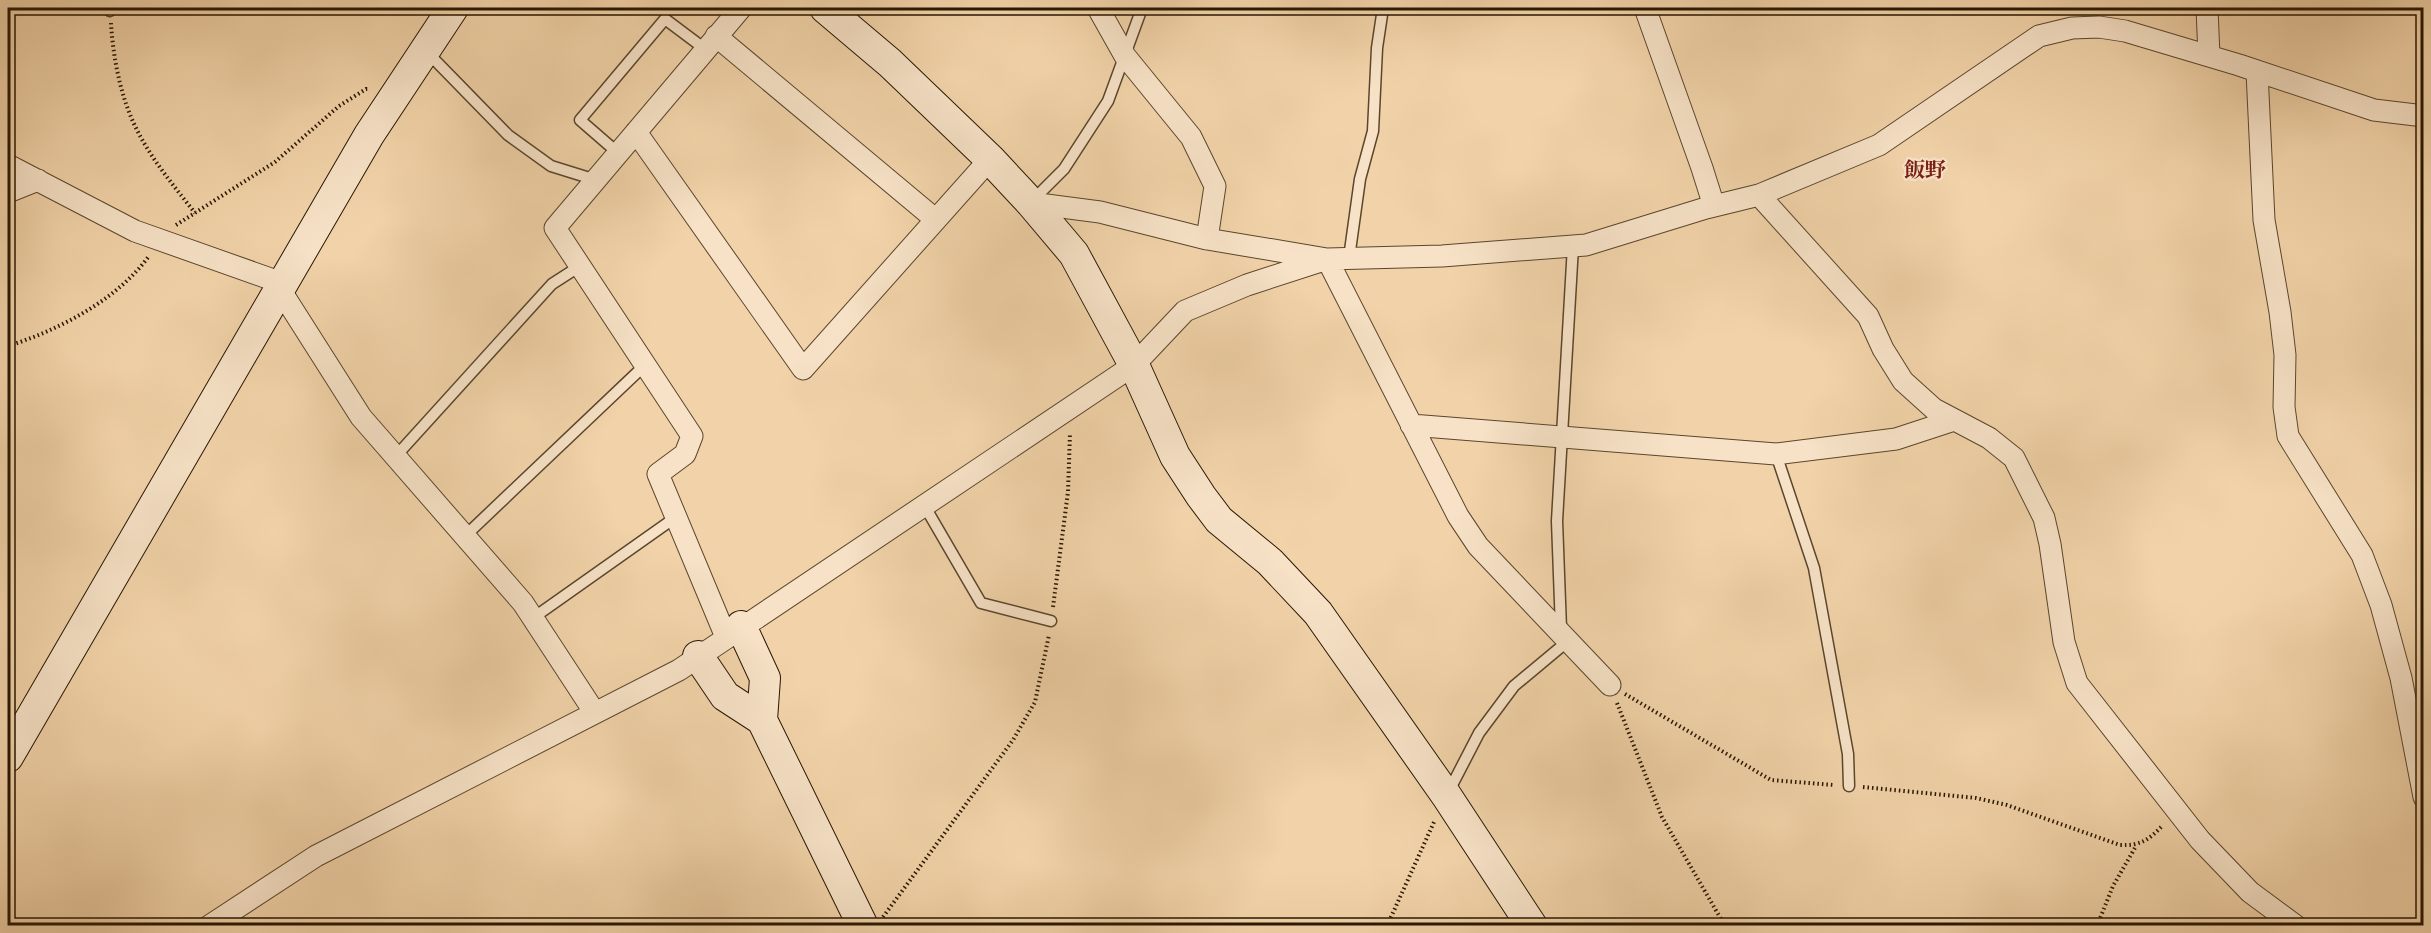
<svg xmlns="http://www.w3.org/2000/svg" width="2431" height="933" viewBox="0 0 2431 933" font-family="'Libre Bodoni','Noto Serif JP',serif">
  <rect width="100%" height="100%" fill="#f2d3a9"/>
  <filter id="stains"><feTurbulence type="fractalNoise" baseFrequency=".00333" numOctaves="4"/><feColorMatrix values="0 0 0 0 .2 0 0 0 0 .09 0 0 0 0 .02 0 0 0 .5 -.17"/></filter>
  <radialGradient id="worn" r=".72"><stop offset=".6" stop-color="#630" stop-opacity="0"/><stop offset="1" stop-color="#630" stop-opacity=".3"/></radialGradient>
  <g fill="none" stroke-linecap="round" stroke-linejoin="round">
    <!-- lane casing -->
    <g stroke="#5a462c" stroke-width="13">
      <path id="lane" d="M110,11L112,8
        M427,52L508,135L551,166L596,180
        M618,153L580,120L665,19L705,49
        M1031,202L1064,169L1108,101L1142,8
        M1349,258L1360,179L1373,131L1377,48L1383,8
        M1776,454L1814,568L1848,754L1849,786
        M396,456L552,284L580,266
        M924,505L981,603L1051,621
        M465,536L645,365
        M533,618L676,517
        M1561,629L1557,521L1573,246
        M1449,791L1479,733L1514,686L1568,641"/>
    </g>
    <!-- street casing -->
    <g stroke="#5a462c" stroke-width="23">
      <path id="street" d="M1098,8L1125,56L1191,137L1215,186L1207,239
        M1645,8L1702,168L1714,206
        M2207,8L2209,56
        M716,36L935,219
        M2257,72L2264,220L2280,312L2285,355L2284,407L2288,436L2362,555L2381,605L2401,678L2424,797
        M636,132L803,369L990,159
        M8,165L135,231L282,283
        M8,192L38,180
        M1759,195L1868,316L1883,349L1903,381L1934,409L1989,438L2014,458L2044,518L2050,544L2064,642L2077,683L2200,840L2250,892L2296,926
        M1031,203L1100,212L1207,239L1327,259L1458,516L1478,546L1610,685
        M279,288L361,417L523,603L595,713
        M1411,425L1776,454L1896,439L1954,420
        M726,637L658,474L685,454L692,436L555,228L741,8
        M209,926L316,856L679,670L1134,365L1185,311L1247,285L1327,259L1442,256L1586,245L1706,208L1759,195L1879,145L2039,36L2072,28L2099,27L2125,31L2239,65L2374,110L2424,116"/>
    </g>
    <!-- secondary casing -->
    <g stroke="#271702" stroke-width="32">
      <path id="secondary" d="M825,8L890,63L990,159L1031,203L1074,254L1134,365L1175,456L1201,496L1219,520L1270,562L1318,613L1446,795L1532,926
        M741,626L765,678L762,720L863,926
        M698,656L725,696L762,720
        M8,757L369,135L453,8"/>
    </g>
    <!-- path -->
    <path stroke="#271702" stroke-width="4" stroke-dasharray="1.5 3" stroke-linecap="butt" d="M111,23C113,58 121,99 137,130C152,160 174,186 195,213
      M176,225L275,162L339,106L366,89H370
      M8,346C59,330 117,300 149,256
      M1053,607L1068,492L1070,433
      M1625,694L1771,780L1834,785
      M1617,703L1662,817L1725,926
      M1863,787L1976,798L2007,805L2120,845C2140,846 2149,840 2163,825
      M883,917L1013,740L1035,702L1049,635
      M1387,926L1434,822
      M2097,926L2113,886L2136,846"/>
    <!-- lane -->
    <use href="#lane" stroke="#f7e2c7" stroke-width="10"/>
    <!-- street -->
    <use href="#street" stroke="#f7e2c7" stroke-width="21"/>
    <!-- secondary -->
    <use href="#secondary" stroke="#f7e2c7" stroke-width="30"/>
  </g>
  <g text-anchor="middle" stroke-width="4.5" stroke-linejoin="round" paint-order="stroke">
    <!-- quarter labels -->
    <g font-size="21" font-weight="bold" fill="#7a1f14" stroke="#f7e2c7">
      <text x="1925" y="177">飯野</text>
    </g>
  </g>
  <!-- margin -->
  <rect width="2431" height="933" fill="none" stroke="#f2d3a9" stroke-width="30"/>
  <rect x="9" y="9" width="2413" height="915" fill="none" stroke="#271702" stroke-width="3"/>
  <rect x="15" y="15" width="2401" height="903" fill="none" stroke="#271702" stroke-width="1.5"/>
  <rect width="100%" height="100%" filter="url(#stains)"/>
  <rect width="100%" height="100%" fill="url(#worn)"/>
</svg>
